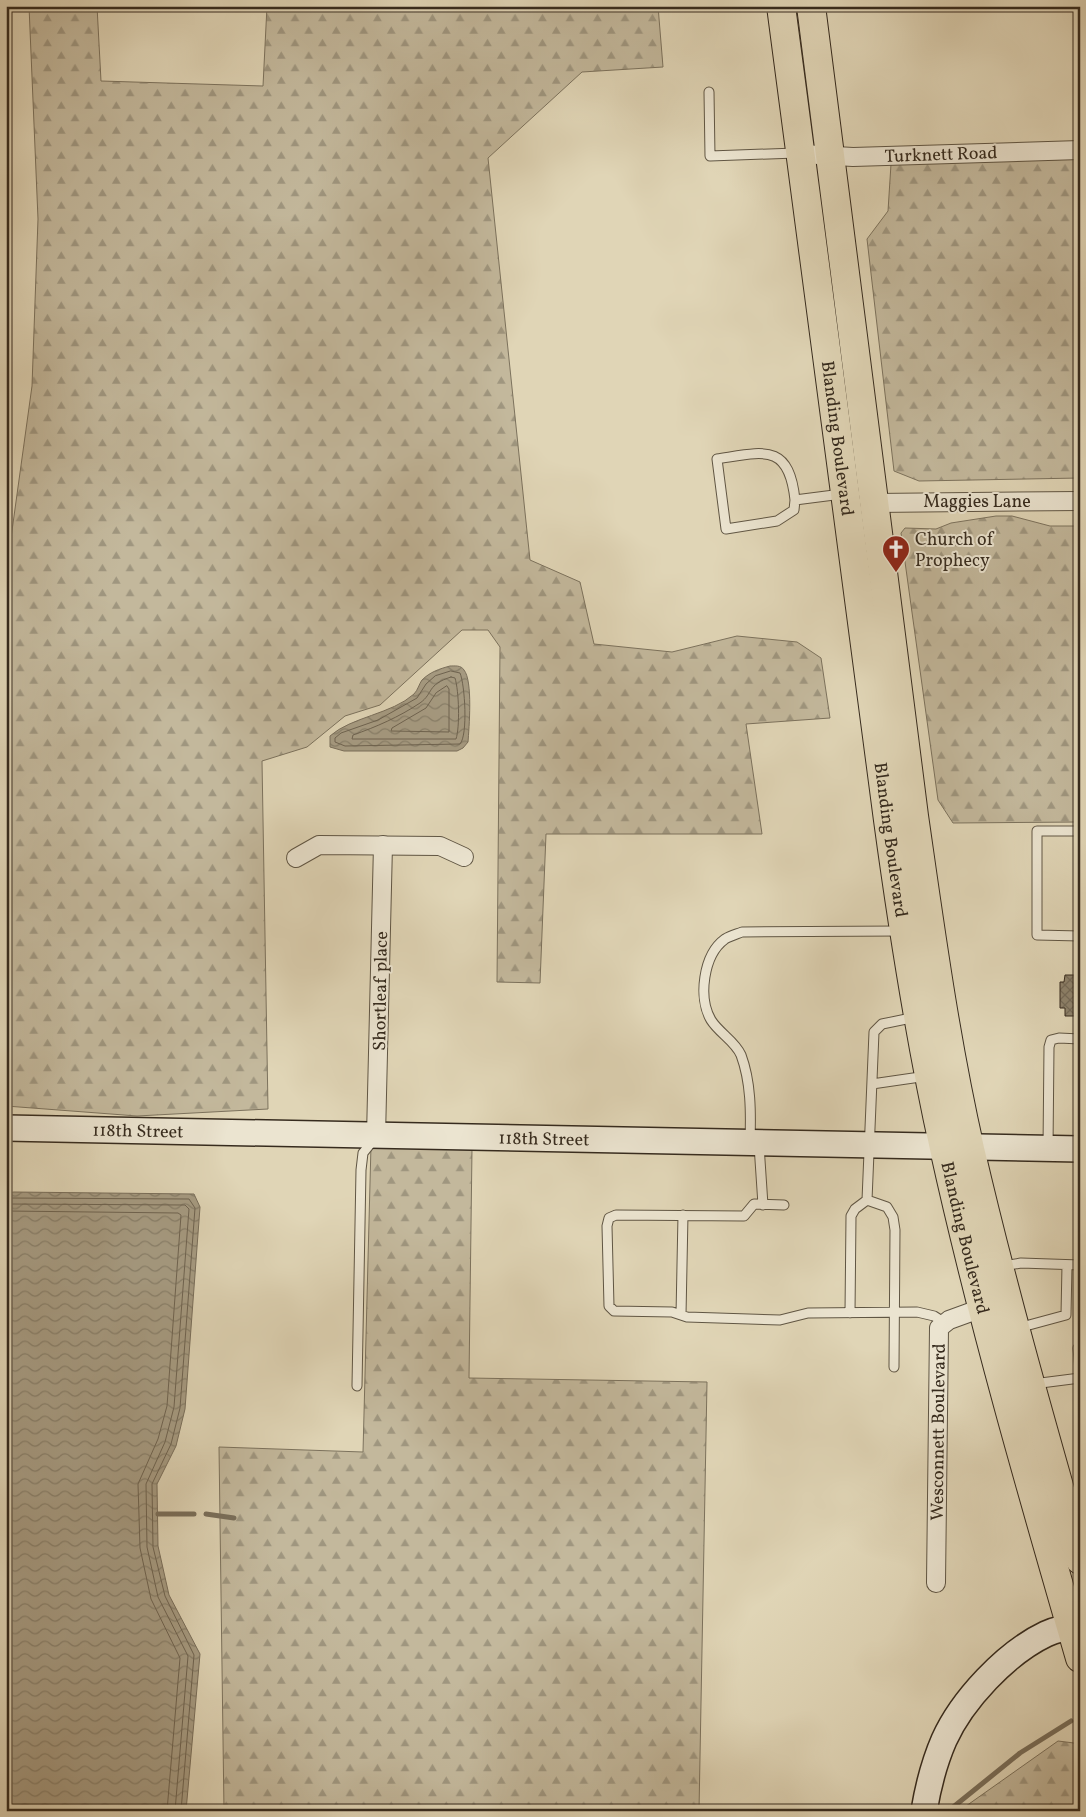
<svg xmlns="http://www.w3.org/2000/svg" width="1086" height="1817" viewBox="0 0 1086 1817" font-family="Vollkorn,serif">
  <defs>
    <pattern id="forest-firs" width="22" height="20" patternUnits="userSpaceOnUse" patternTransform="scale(1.25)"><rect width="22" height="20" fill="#c3b89c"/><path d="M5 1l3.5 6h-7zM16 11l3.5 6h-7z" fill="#9f967f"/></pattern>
    <pattern id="water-waves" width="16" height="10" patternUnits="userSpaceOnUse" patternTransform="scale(1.25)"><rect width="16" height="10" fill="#a69b82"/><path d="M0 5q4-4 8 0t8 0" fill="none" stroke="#887f6a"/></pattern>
    <pattern id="building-cross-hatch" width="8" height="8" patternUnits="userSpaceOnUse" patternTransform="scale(1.25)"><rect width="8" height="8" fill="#8e836d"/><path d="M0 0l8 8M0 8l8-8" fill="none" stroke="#756b59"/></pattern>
  </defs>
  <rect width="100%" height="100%" fill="#e0d5b6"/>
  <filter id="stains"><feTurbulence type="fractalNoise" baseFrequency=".004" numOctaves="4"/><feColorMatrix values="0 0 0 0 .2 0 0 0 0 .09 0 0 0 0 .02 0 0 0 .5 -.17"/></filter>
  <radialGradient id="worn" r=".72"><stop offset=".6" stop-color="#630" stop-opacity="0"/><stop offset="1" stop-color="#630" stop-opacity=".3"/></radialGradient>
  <!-- forest -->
  <path fill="url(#forest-firs)" stroke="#7c725d" d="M29,6H97L101,81L263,86L267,6H658L663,67L582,72L488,158L530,560L580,582L594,644L672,652L737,636L797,642L821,658L830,718L746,724L762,834H546L540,983L497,982L500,647L488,630H462L380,705L345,716L307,747L262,761L268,1109L137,1116L6,1106V574L32,386L38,219Z
    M1080,159V478L919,481L894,471L867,239L888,211L891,164Z
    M996,516H1012L1050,526H1080V822L953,823L938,800L901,533L905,528L936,529L951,523Z
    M371,1145L472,1149L469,1378L707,1382L699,1811H224L219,1447L363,1452Z
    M1058,1741L1074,1743L1080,1763V1811H959Z"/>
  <!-- water -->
  <path fill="url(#water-waves)" stroke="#796e5a" d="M450,666C455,666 461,665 464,670C473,681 469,728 468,742L463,748L457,751H344L330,747V736C351,717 392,714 414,694C418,690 419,684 422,680C430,672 439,669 450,666Z
    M14,1192L194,1194L200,1207L185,1409L176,1446L157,1484L158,1546L169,1595L200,1654L186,1811H6V1193Z"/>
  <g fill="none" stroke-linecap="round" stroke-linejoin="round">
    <!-- shore -->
    <path stroke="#6e6350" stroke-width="1" d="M451,671L460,673C465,685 468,735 460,744L345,746L335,742V738L341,733L378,720L417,698L426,684L435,676Z
      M451,677L455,678C459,691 460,727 456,739H352L353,735C376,727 399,717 420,703C434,693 426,685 451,677Z
      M447,686L449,689V732L391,731L392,728L426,708L436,693Z
      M6,1198L189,1199L195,1208L180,1408L171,1444L152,1484L153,1547L165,1596L194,1655L181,1811
      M6,1204L185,1205L189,1209L174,1407L165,1442L146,1484L147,1547L158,1597L188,1656L175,1811
      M6,1211L178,1213L181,1215L167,1406L158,1439L138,1484L140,1548L151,1599L180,1658L167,1811"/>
    <!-- stream -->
    <path stroke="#796e5a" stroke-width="5" d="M158,1514H194
      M206,1514L234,1518
      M952,1808L1020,1753L1071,1721"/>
  </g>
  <!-- building -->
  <path fill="url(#building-cross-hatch)" stroke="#362b1e" d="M1065,975H1080V1016H1065V1008H1060V982H1064Z"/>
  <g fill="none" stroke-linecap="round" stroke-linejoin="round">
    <!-- lane casing -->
    <g stroke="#605644" stroke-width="11">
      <path id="lane" d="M709,92L710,156L796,153
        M795,500L794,510L777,521L726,529L717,459C763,452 789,442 795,500L842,494
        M1080,831H1037V935L1080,936
        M872,1084L927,1076
        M750,1142C751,1112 751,1082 741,1055C735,1041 719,1033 711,1020C698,998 703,955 725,939C730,936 737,934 742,932L901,931
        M759,1145L763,1205
        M1048,1148L1049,1047L1051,1040L1059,1038L1080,1039
        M867,1200L887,1207L893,1217L895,1230L894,1367
        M784,1205L754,1204L744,1216L616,1215L609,1218L607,1226L609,1306L614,1311L672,1312L687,1317L780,1320L808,1313L917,1312L934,1316L945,1323
        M1003,1266L1021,1263L1080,1265
        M850,1313L851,1216L855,1209L867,1200L874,1032L882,1024L916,1017
        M681,1315L683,1215
        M1018,1328L1066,1315L1067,1265
        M1080,1348H1078L1080,1371
        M1033,1384L1080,1378
        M357,1386L361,1170L363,1153L375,1138
        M1066,1500L1080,1493"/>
    </g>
    <!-- street casing -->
    <g stroke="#605644" stroke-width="20">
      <g id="street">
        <path d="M802,154L853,157L1080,150"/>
        <path d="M875,503L1080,501"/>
        <path d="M296,858L319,845L440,846L464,857"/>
        <path d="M376,1136L383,845"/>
        <path id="s1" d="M936,1583L939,1328L949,1320L982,1308"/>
      </g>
    </g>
    <!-- secondary casing -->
    <g stroke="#362b1e" stroke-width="28">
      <g id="secondary">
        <path id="s2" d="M6,1128L1080,1149"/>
        <path d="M924,1811C928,1787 934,1763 944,1740C962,1700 1006,1653 1046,1634C1056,1629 1069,1627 1080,1626"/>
      </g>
    </g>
    <!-- primary casing -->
    <g stroke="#362b1e" stroke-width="30">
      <g id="primary">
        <path id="s3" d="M781,6L888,820C903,930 920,1040 944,1148C982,1320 1031,1489 1080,1658"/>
        <path d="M811,6L914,816C930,927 945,1039 970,1149C1002,1287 1041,1423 1080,1560"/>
      </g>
    </g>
    <!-- lane -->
    <use href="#lane" stroke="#ebe4d0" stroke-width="9"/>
    <!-- street -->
    <use href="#street" stroke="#ebe4d0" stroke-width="18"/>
    <!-- secondary -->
    <use href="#secondary" stroke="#ebe4d0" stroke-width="25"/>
    <!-- primary -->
    <use href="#primary" stroke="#e0d5b6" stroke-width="28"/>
  </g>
  <!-- icons -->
  <defs>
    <g id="church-pin" transform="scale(1.4375)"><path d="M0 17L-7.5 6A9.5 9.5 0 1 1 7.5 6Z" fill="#8f2418" stroke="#ebe4d0"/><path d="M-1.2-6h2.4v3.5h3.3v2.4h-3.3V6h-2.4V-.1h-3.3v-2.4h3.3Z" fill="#fff"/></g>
  </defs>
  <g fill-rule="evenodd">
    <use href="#church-pin" x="896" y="549"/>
  </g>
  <g text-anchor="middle" stroke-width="4" stroke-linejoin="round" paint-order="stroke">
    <!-- street labels -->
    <g font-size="18" fill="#362b1e" stroke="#ebe4d0">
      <text transform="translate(941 154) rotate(-2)" y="6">Turknett Road</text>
      <text dy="6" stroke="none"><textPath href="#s3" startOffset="436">Blanding Boulevard</textPath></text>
      <text x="977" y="507">Maggies Lane</text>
      <text dy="6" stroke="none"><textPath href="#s3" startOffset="841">Blanding Boulevard</textPath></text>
      <text transform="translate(380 991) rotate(-89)" y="6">Shortleaf place</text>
      <text dy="6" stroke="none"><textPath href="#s2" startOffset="132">118th Street</textPath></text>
      <text dy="6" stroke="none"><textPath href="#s2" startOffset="538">118th Street</textPath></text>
      <text dy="6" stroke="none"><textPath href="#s3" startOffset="1246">Blanding Boulevard</textPath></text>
      <text dy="6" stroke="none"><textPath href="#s1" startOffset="151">Wesconnett Boulevard</textPath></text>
    </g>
    <!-- poi labels -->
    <g font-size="18" fill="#362b1e" stroke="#ebe4d0" text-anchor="start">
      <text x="915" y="545">Church of<tspan x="915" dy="21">Prophecy</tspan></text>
    </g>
  </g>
  <!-- margin -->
  <rect width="1086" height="1817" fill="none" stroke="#e0d5b6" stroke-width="25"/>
  <rect x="8" y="8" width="1071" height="1802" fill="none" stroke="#362b1e" stroke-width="2.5"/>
  <rect x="12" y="12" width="1061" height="1792" fill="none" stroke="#362b1e"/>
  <rect width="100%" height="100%" filter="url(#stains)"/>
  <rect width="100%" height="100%" fill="url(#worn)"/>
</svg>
